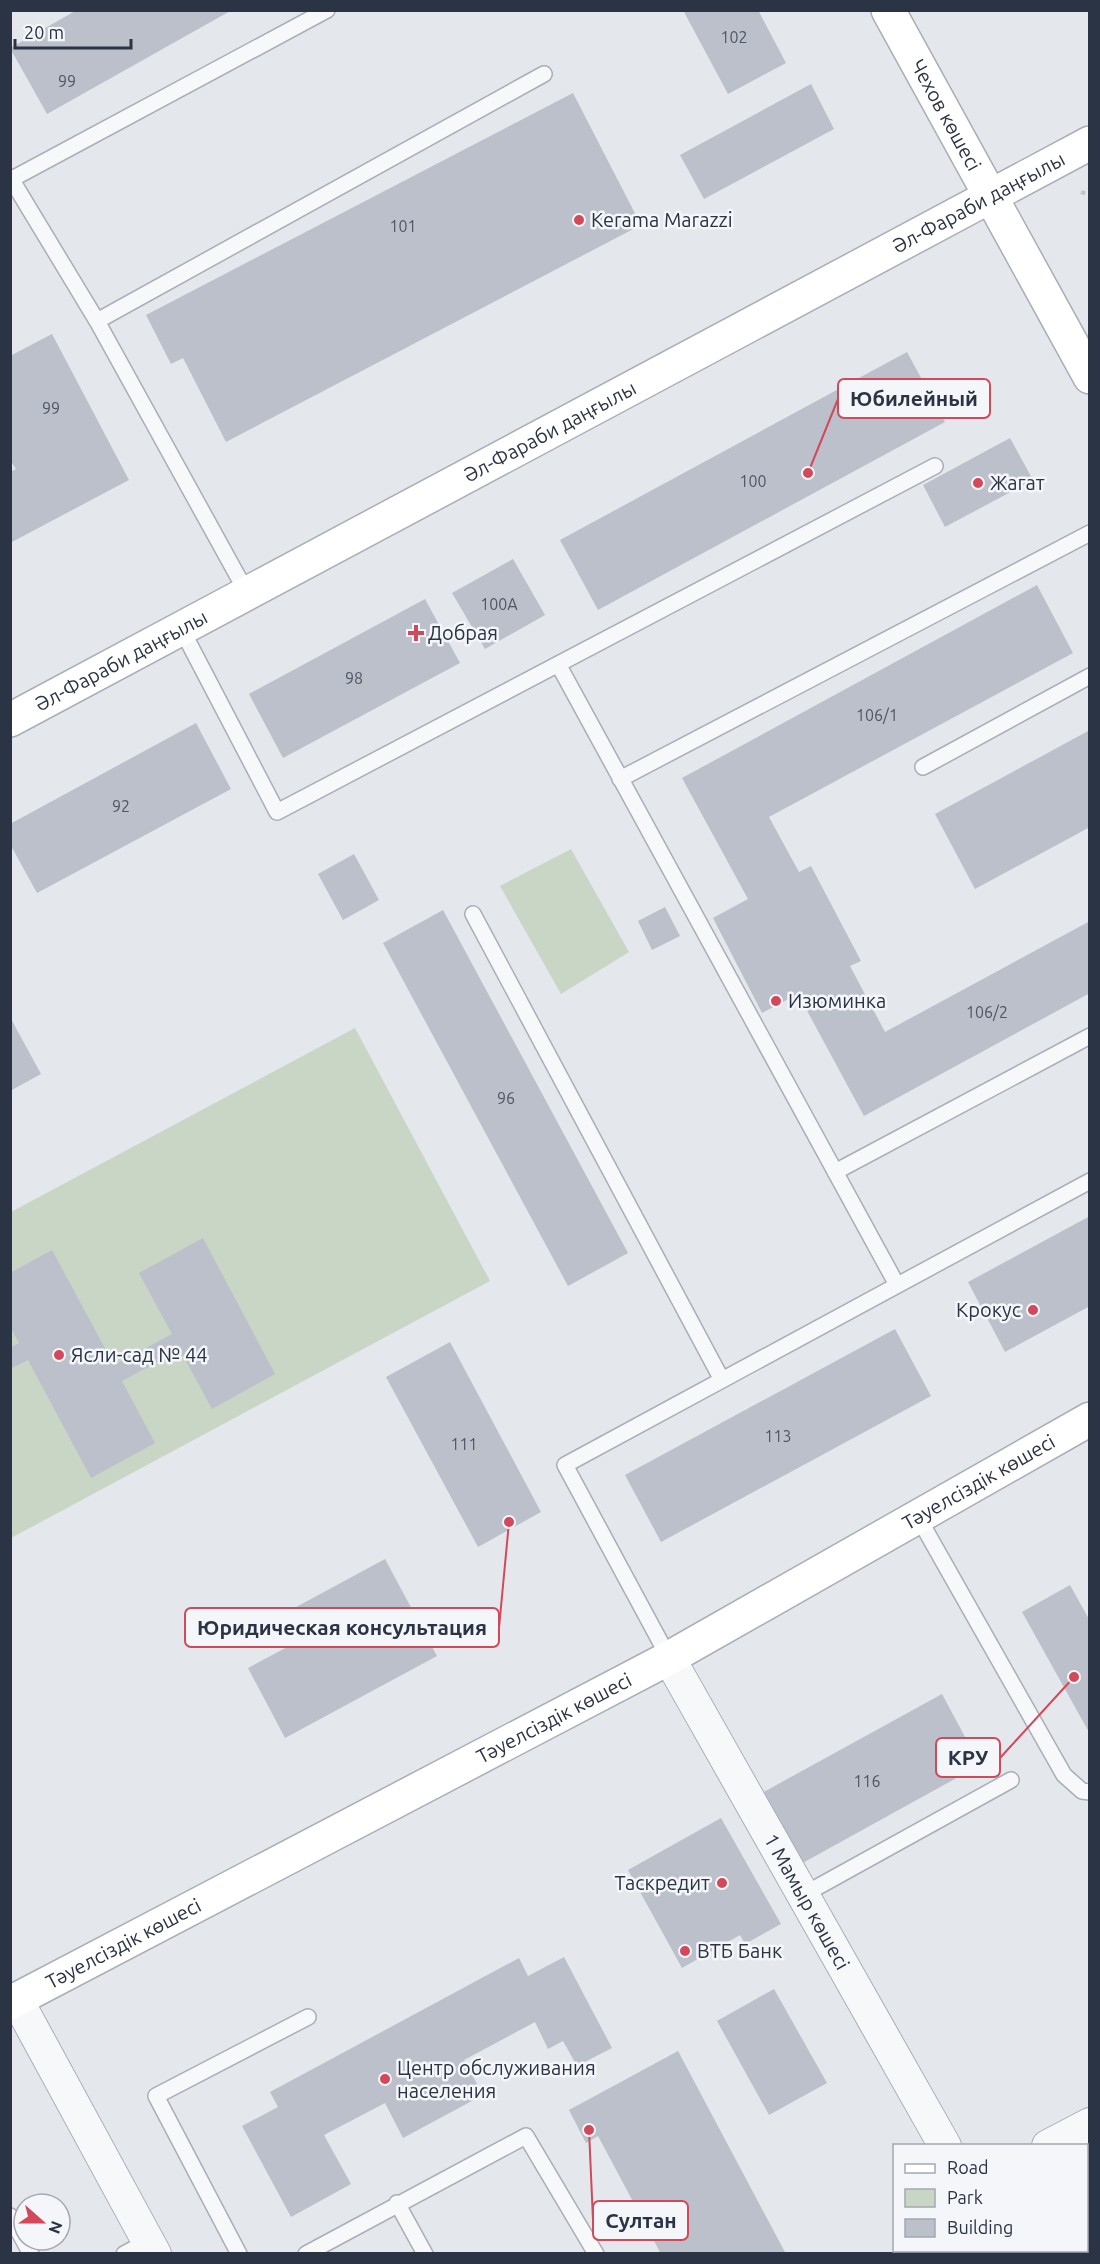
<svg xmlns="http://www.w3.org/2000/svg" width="1100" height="2264" viewBox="0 0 1100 2264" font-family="Ubuntu,sans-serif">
  <rect width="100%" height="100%" fill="#e4e7ec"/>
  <!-- green -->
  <path fill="#c9d6c5" d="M571,849L629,952L561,994L500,886Z
    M355,1028L490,1281L11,1538V1212Z
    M1089,2142V2253H1049L1048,2251L1086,2250V2146L1082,2145Z"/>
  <!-- building -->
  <path fill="#bbc0ca" d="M77,10H232L47,114L10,48Z
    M683,10H758L786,63L728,94Z
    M811,84L834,129L704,199L680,155Z
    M573,93L641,225L226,442L183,358L171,364L146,315Z
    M52,334L129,480L10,543V472L16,469L10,460V356Z
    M907,352L945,422L598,610L560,540Z
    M1010,438L1033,480L945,527L923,485Z
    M513,559L545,615L485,649L452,593Z
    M1037,585L1073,653L769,817L799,872L811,866L861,961L850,966L885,1032L1090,921V993L864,1116L798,994L762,1013L713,918L748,899L682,778Z
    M425,599L460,663L283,758L249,694Z
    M196,723L231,789L37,893L10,844V824Z
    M1090,730V827L975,889L935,814Z
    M354,854L379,900L343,920L318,874Z
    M665,907L680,936L652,950L638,921Z
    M443,910L628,1253L568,1286L383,943Z
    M10,1017L41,1074L10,1091Z
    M1090,1216V1306L1005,1352L968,1282Z
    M203,1238L275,1374L212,1409L180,1350L122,1381L155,1443L91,1478L28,1360L10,1369V1348L19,1343L10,1327V1273L52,1250L114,1365L172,1334L139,1273Z
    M895,1329L931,1396L661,1542L625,1475Z
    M450,1342L541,1512L478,1547L386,1377Z
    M385,1559L437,1656L285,1738L248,1668L289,1646L274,1619Z
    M1070,1585L1090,1621V1734L1022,1612Z
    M942,1694L980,1765L799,1865L760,1794Z
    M721,1818L781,1924L745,1944L740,1935L682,1968L628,1870Z
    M564,1957L612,2048L577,2066L563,2041L548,2049L535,2022L464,2060L483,2095L403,2138L385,2103L324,2135L351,2184L291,2217L242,2126L278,2107L270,2092L519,1958L528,1976Z
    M774,1989L827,2083L769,2115L717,2021Z
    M678,2051L786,2254H661L598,2136L586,2143L569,2110Z"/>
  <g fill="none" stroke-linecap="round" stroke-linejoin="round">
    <!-- lane casing -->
    <g stroke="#a9aeb7" stroke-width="18">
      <path id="lane" d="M10,177L97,321L247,593
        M12,179L327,10
        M97,321L544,74
        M181,628L277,812L935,466
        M558,664L897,1285
        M923,767L1090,676
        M620,779L1090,533
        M473,914L722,1380
        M835,1172L1090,1036
        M918,1517L1064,1775L1082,1791L1090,1792
        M669,1658L565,1465L1090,1181
        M803,1895L1011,1780
        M397,2203L425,2254
        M10,2216L31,2254
        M124,2254L148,2241
        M239,2254L156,2096L308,2017
        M306,2254L526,2136L596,2254"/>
    </g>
    <!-- street casing -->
    <g stroke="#a9aeb7" stroke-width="34">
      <g id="street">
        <path id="s1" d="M669,1658L945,2146"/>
        <path d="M17,2000L155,2254"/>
        <path d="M1048,2146L1090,2124"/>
        <path d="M1005,2250L1006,2254"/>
      </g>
    </g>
    <!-- secondary casing -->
    <g stroke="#a9aeb7" stroke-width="36">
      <g id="secondary">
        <path id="s2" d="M888,10L1090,377"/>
        <path id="s3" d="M10,720L1090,143"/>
        <path id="s4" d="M10,2003L669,1658L1090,1419"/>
      </g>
    </g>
    <!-- path -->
    <path stroke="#c2c5cb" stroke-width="4" stroke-dasharray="4.5 4.5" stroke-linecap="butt" d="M1081,192L1090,195"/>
    <!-- lane -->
    <use href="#lane" stroke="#f7f8fa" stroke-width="15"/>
    <!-- street -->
    <use href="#street" stroke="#f7f8fa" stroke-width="32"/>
    <!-- secondary -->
    <use href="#secondary" stroke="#fff" stroke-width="33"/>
  </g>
  <!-- markers -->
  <g fill="#d1495b" stroke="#f4f6f9" stroke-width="2">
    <circle cx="579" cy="220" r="6"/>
    <circle cx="978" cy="483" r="6"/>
    <path d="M413 624h6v6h6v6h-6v6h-6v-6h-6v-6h6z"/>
    <circle cx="776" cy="1001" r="6"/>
    <circle cx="1033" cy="1310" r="6"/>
    <circle cx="59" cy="1355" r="6"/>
    <circle cx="722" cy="1883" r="6"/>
    <circle cx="685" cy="1951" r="6"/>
    <circle cx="385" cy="2079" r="6"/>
  </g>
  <g text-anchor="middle" stroke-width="5" stroke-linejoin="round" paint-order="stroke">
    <!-- number labels -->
    <g font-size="16" fill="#4f5766">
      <text x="734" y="43">102</text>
      <text x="67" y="87">99</text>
      <text x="403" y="232">101</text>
      <text x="51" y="414">99</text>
      <text x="753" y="487">100</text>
      <text x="499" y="610">100А</text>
      <text x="354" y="684">98</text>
      <text x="877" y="721">106/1</text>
      <text x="121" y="812">92</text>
      <text x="987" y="1018">106/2</text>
      <text x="506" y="1104">96</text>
      <text x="778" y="1442">113</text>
      <text x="464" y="1450">111</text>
      <text x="867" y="1787">116</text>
    </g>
    <!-- street labels -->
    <g font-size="20" fill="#2b3445" stroke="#f4f6f9">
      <text dy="7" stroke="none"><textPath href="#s2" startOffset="120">Чехов көшесі</textPath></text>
      <text dy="7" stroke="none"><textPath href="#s3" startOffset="1098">Әл-Фараби даңғылы</textPath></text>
      <text dy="7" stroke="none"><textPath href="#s3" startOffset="612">Әл-Фараби даңғылы</textPath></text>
      <text dy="7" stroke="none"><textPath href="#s3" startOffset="126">Әл-Фараби даңғылы</textPath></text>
      <text dy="7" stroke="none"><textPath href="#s4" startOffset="1100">Тәуелсіздік көшесі</textPath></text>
      <text dy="7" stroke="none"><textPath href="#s4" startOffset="614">Тәуелсіздік көшесі</textPath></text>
      <text dy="7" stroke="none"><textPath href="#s1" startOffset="280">1 Мамыр көшесі</textPath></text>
      <text dy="7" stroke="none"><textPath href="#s4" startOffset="128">Тәуелсіздік көшесі</textPath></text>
    </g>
    <!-- poi labels -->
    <g font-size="20" fill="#2b3445" stroke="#f4f6f9" text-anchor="start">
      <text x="591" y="227">Kerama Marazzi</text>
      <text x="990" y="490">Жагат</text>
      <text x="428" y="640">Добрая</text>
      <text x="788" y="1008">Изюминка</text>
      <text x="1021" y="1317" text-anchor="end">Крокус</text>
      <text x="71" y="1362">Ясли-сад № 44</text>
      <text x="710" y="1890" text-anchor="end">Таскредит</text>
      <text x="697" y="1958">ВТБ Банк</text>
      <text x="397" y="2075">Центр обслуживания<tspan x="397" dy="23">населения</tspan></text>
    </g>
  </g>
  <!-- callouts -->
  <path fill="none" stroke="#d1495b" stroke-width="2" d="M808 473L838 399M509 1522L499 1628M1074 1677L1000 1758M589 2130L593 2220"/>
  <g fill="#d1495b" stroke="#f4f6f9" stroke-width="2">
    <circle cx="808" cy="473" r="6"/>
    <circle cx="509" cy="1522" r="6"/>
    <circle cx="1074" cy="1677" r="6"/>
    <circle cx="589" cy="2130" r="6"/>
  </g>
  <g fill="#f4f6f9" stroke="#d1495b" stroke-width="2">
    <rect x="838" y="379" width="152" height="39" rx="6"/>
    <rect x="185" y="1608" width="314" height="39" rx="6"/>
    <rect x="936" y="1738" width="64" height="39" rx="6"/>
    <rect x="593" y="2201" width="95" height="39" rx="6"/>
  </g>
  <g font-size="21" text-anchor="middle" font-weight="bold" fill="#2b3445">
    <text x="914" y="406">Юбилейный</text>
    <text x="342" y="1635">Юридическая консультация</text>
    <text x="968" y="1765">КРУ</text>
    <text x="641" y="2228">Султан</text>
  </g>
  <!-- border -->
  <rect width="1100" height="2264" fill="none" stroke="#2b3445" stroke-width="24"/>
  <!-- legend -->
  <rect x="893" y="2144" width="195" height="108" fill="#f4f6f9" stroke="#a4a8b1" stroke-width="1.5"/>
  <rect x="905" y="2164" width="30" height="9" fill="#ffffff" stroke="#a4a8b1" stroke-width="1.5"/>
  <text x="947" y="2174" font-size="18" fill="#2b3445">Road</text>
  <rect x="905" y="2189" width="30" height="18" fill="#c9d6c5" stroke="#a4a8b1" stroke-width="1.5"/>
  <text x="947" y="2204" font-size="18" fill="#2b3445">Park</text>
  <rect x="905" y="2219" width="30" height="18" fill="#bbc0ca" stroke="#a4a8b1" stroke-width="1.5"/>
  <text x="947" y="2234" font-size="18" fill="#2b3445">Building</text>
  <!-- north arrow -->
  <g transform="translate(42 2222) rotate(111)"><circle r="28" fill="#f4f6f9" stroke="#a4a8b1" stroke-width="1.5"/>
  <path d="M0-4.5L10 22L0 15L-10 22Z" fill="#d1495b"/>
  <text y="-9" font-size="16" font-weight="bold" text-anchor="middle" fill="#2b3445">N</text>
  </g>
  <!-- scale -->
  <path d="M15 39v9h116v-9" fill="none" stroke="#2b3445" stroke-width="3"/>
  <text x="24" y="39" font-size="18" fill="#2b3445" stroke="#f4f6f9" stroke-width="4.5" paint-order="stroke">20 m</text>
</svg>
